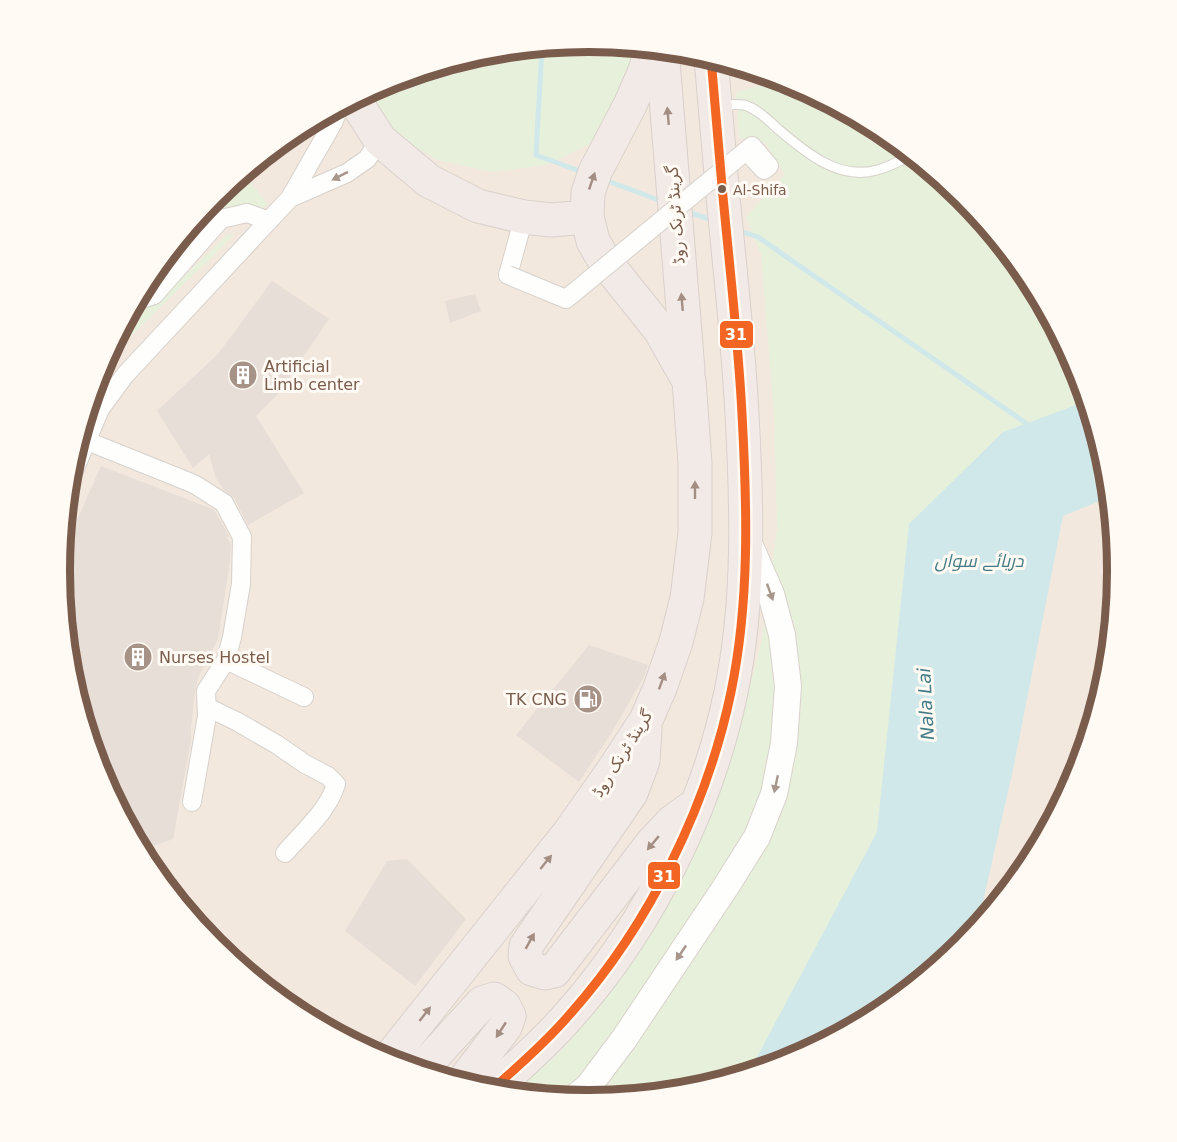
<svg xmlns="http://www.w3.org/2000/svg" width="1177" height="1142" viewBox="0 0 1177 1142" font-family="'DejaVu Sans',Cairo,sans-serif">
  <rect width="100%" height="100%" fill="#f9f5f0"/>
  <!-- residential -->
  <path fill="#f2e8de" d="M68 568a525 525 0 1 1 1050 0a525 525 0 1 1-1050 0Z"/>
  <!-- green -->
  <path fill="#e7f0db" d="M589,42L638,47L596,141L547,165L492,172L437,160L390,131L370,91L386,82L486,52Z
    M761,73L791,82L883,131L963,197L1029,277L1077,369L1091,415L895,838L778,1064L691,1090L588,1100L501,1091L690,847L733,751L761,644L777,528L774,415L761,255L746,217L785,174L765,143L739,138L736,92L763,85Z
    M247,170L249,181L268,204L256,213L218,214L146,281L215,197Z
    M228,234L234,235L116,351L99,372L131,309L160,299Z"/>
  <!-- water -->
  <path fill="#d0e8ea" d="M1087,401L1107,468L1110,497L1063,516L1014,765L977,928L962,945L882,1011L791,1060L749,1072L877,832L909,524L1003,432Z"/>
  <g fill="none" stroke-linecap="round" stroke-linejoin="round">
    <!-- stream -->
    <path stroke="#d0e8ea" stroke-width="5" d="M542,47L536,155L585,173
      M605,180L664,202
      M686,211L714,221
      M737,230L758,237L1030,426"/>
  </g>
  <!-- building -->
  <path fill="#e6ded7" d="M272,281L329,319L277,395L256,416L304,493L248,525L234,498L224,490L216,478L209,454L193,468L157,411L218,354Z
    M475,294L481,311L450,323L445,301Z
    M101,466L212,509L215,511L229,536L227,537L231,545L230,561L218,639L198,678L195,691L191,728V740L173,839L141,850L100,773L70,674L60,571L61,556Z
    M589,645L648,665L645,675L612,732L579,782L516,735Z
    M407,859L466,919L415,986L345,931L387,861Z"/>
  <g fill="none" stroke-linecap="round" stroke-linejoin="round">
    <!-- lane casing -->
    <g stroke="#d7d1cb" stroke-width="11">
      <path id="lane" d="M720,105C728,105 737,104 744,105C754,107 770,121 778,129C805,152 839,181 877,170C889,167 900,161 911,155"/>
    </g>
    <!-- street casing -->
    <g stroke="#d7d1cb" stroke-width="20">
      <path id="street" d="M290,198L347,173L367,159L380,140
        M508,275L524,217
        M136,301L154,295L221,219L247,213L269,221
        M87,441L194,484L224,503L242,537L241,584L232,637L226,660L206,691L207,716L192,802
        M68,485L100,409L125,375L290,198L334,121L339,107
        M226,660L304,697
        M207,707L236,721L276,744L305,764L328,776L336,784C329,810 302,833 285,853"/>
    </g>
    <!-- secondary casing -->
    <g stroke="#d9d2cb" stroke-width="28">
      <path id="secondary" d="M573,1099L588,1087L624,1039L725,888L757,837L774,794L784,743L788,686L782,635L771,594L747,539"/>
    </g>
    <!-- highway casing -->
    <g stroke="#dad1cc" stroke-width="35">
      <path id="highway" d="M662,49L688,370
        M356,98L361,110L380,140L429,181L478,206L524,217L551,220L587,217
        M645,729L643,761L631,793L526,946L525,956L532,969L545,973L554,971L653,842L672,822L690,809
        M388,1060L569,833L612,772L646,720L660,688L676,642L687,598L695,533V463L689,381L660,330L604,260L593,241L587,217L588,193L595,172L630,105L644,73L652,48
        M421,1070L482,1003L494,999L504,1006L509,1016L505,1027L462,1083
        M491,1090C519,1066 547,1041 571,1013C649,925 707,807 731,692C750,600 747,506 742,414C738,337 729,262 722,186C718,143 715,101 711,58"/>
    </g>
    <!-- lane -->
    <use href="#lane" stroke="#fefefd" stroke-width="9"/>
    <!-- street -->
    <use href="#street" stroke="#fefefd" stroke-width="18"/>
    <!-- secondary -->
    <use href="#secondary" stroke="#fefefd" stroke-width="26"/>
    <!-- highway -->
    <use href="#highway" stroke="#f2eae7" stroke-width="33"/>
    <!-- street-bridge casing -->
    <g stroke="#d7d1cb" stroke-width="20" stroke-linecap="butt">
      <path id="street-bridge" d="M508,275L566,299L752,146L769,166L764,170L752,157"/>
    </g>
    <!-- street-bridge -->
    <use href="#street-bridge" stroke="#fefefd" stroke-width="18"/>
    <!-- bus-1 casing -->
    <g stroke="#fffaf3" stroke-width="14">
      <path id="bus-1" d="M491,1090C519,1066 547,1041 571,1013C649,925 707,807 731,692C750,600 747,506 742,414C738,337 729,262 722,186C718,143 715,101 711,58"/>
    </g>
    <!-- bus-1 -->
    <use href="#bus-1" stroke="#f26522" stroke-width="9"/>
  </g>
  <!-- one-way arrows -->
  <defs><path id="oneway-solid" d="M-6-.8H1V-3.2L6.5 0L1 3.2V.8H-6Z" transform="scale(1.5)"/></defs>
  <g fill="#a48e83">
    <use href="#oneway-solid" transform="translate(668 116) rotate(-95)"/>
    <use href="#oneway-solid" transform="translate(592 181) rotate(-71)"/>
    <use href="#oneway-solid" transform="translate(682 302) rotate(-95)"/>
    <use href="#oneway-solid" transform="translate(695 490) rotate(-90)"/>
    <use href="#oneway-solid" transform="translate(662 681) rotate(-70)"/>
    <use href="#oneway-solid" transform="translate(653 843) rotate(130)"/>
    <use href="#oneway-solid" transform="translate(546 862) rotate(-51)"/>
    <use href="#oneway-solid" transform="translate(530 941) rotate(-61)"/>
    <use href="#oneway-solid" transform="translate(425 1014) rotate(-52)"/>
    <use href="#oneway-solid" transform="translate(501 1030) rotate(123)"/>
  </g>
  <g fill="#a8958b">
    <use href="#oneway-solid" transform="translate(340 176) rotate(153)"/>
    <use href="#oneway-solid" transform="translate(770 592) rotate(70)"/>
    <use href="#oneway-solid" transform="translate(776 784) rotate(102)"/>
    <use href="#oneway-solid" transform="translate(681 953) rotate(124)"/>
  </g>
  <!-- icons -->
  <defs>
    <g id="building-disc" transform="scale(1.5)"><circle r="9.5" fill="#a69286" stroke="#fffaf3"/><path d="M-4-6H4V6H1V3H-1V6H-4ZM-2.5-4.3h1.7v1.8h-1.7ZM.8-4.3h1.7v1.8H.8ZM-2.5-1h1.7V.8h-1.7ZM.8-1h1.7V.8H.8Z" fill="#fff"/></g>
    <g id="fuel-disc" transform="scale(1.5)"><circle r="9.5" fill="#a69286" stroke="#fffaf3"/><path d="M-5.5-6h7V0h2V4h1.3V-2.5L3-4.5l.8-.8L6-3V5H2.5V1h-1V6h-7ZM-4.2-4.7v3.2H.2V-4.7Z" fill="#fff"/></g>
  </defs>
  <g fill-rule="evenodd">
    <use href="#building-disc" x="243" y="375"/>
    <use href="#building-disc" x="138" y="657"/>
    <use href="#fuel-disc" x="588" y="699"/>
  </g>
  <!-- markers -->
  <circle fill="#7a5c4d" stroke="#fffaf3" stroke-width="2" cx="722" cy="189" r="5"/>
  <g text-anchor="middle" stroke-width="6" stroke-linejoin="round" paint-order="stroke">
    <!-- bus labels -->
    <g font-size="14" fill="#7a5c4d" stroke="#fffaf3" text-anchor="start">
      <text x="733" y="195">Al-Shifa</text>
    </g>
    <!-- street labels -->
    <g font-size="16" fill="#7a5c4d" stroke="#fffaf3">
      <text transform="translate(675 215) rotate(-94)" y="6">گرینڈ ٹرنک روڈ</text>
      <text transform="translate(622 753) rotate(-58)" y="6">گرینڈ ٹرنک روڈ</text>
    </g>
    <!-- poi labels -->
    <g font-size="16" fill="#7a5c4d" stroke="#fffaf3" text-anchor="start">
      <text x="264" y="372">Artificial<tspan x="264" dy="18">Limb center</tspan></text>
      <text x="159" y="663">Nurses Hostel</text>
      <text x="567" y="705" text-anchor="end">TK CNG</text>
    </g>
    <!-- water labels -->
    <g font-size="18" font-style="italic" fill="#437c86" stroke="#fffaf3">
      <text x="979" y="567">دریائے سواں</text>
      <text transform="translate(926 704) rotate(-93)" y="6">Nala Lai</text>
    </g>
  </g>
  <!-- crop -->
  <path d="M0 0H1177V1142H0ZM588 52H589A518 518 0 0 1 1107 570V572A518 518 0 0 1 589 1090H588A518 518 0 0 1 70 572V570A518 518 0 0 1 588 52Z" fill="#fffaf3" fill-rule="evenodd"/>
  <path fill="none" stroke="#7a5c4d" stroke-width="8" d="M588 52H589A518 518 0 0 1 1107 570V572A518 518 0 0 1 589 1090H588A518 518 0 0 1 70 572V570A518 518 0 0 1 588 52Z"/>
  <g stroke="#fffaf3" stroke-width="2">
    <rect x="719" y="320" width="35" height="29" rx="6" fill="#f26522"/>
    <rect x="647" y="861" width="34" height="29" rx="6" fill="#f26522"/>
  </g>
  <g font-size="16" text-anchor="middle" font-weight="bold" fill="#fff">
    <text x="736" y="340">31</text>
    <text x="664" y="882">31</text>
  </g>
</svg>
